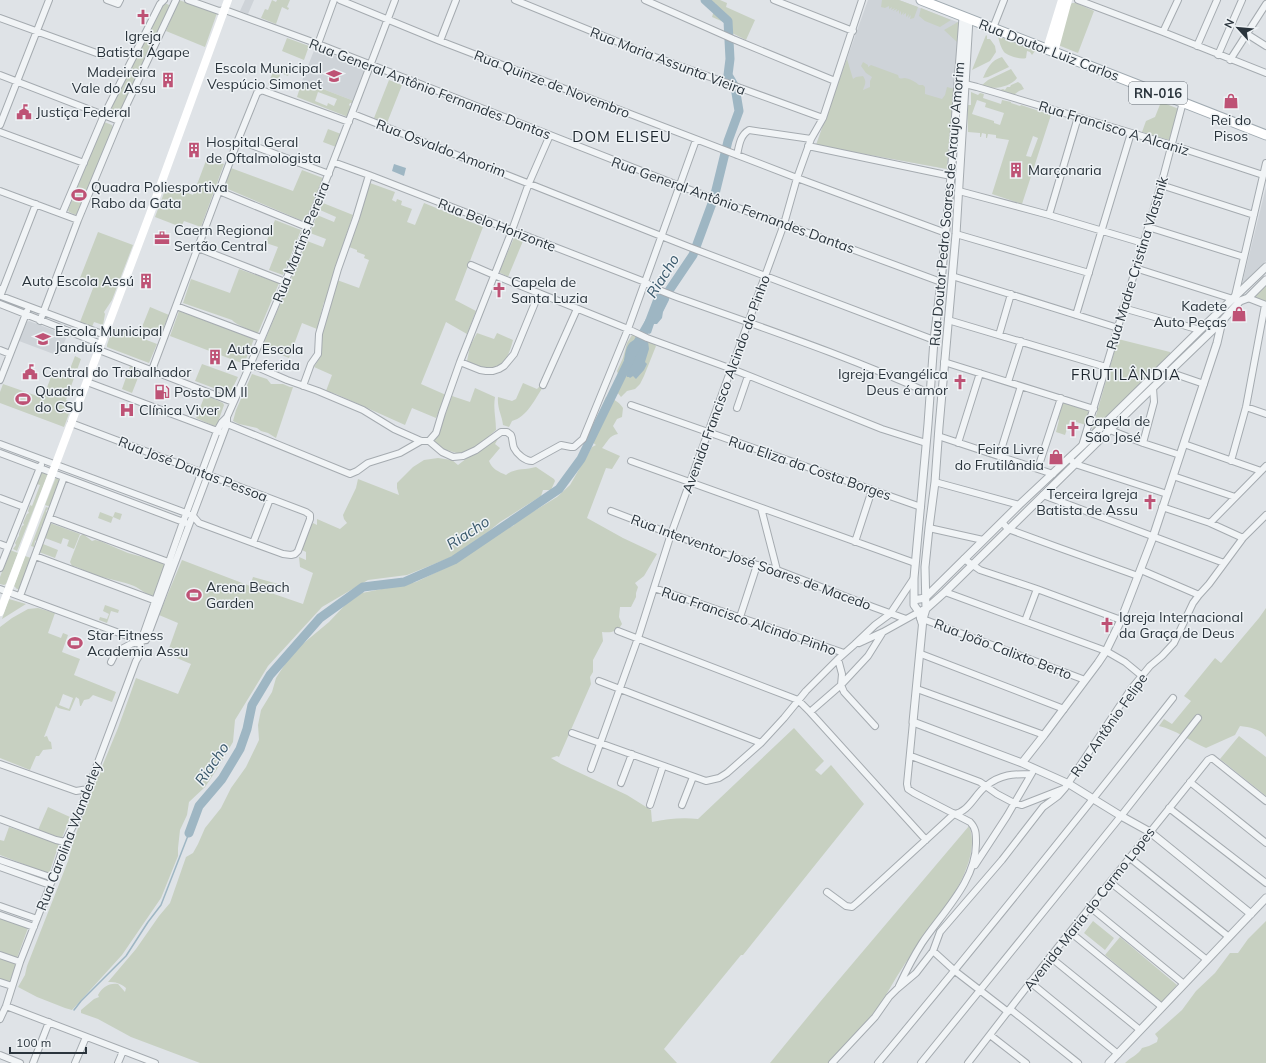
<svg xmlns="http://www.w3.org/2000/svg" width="1266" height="1063" viewBox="0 0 1266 1063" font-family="Mulish,sans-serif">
  <rect width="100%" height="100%" fill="#dfe3e7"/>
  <!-- built -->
  <path fill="#ced3d8" d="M245,0H254L248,14L240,11Z
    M868,0H899L960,23L947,169L816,145Z
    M315,48L367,68L354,101L302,81Z
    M1266,187V261L1242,284Z
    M29,321L64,334L66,338L59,356L19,341L27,322Z"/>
  <!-- green -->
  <path fill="#c7d0c1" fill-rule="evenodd" d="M179,0L217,13L205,47L166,31Z
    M272,0L276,2L277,0H290L287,7L289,8L288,10L282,7L276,24L261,18L265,9L268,10Z
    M707,0H720L727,3L726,7L755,20L746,40L724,29L726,23L712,17L716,4Z
    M882,0H899L918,7L914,18L910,19L911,15L908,18L909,14L906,17V13L903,15L904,12L901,15V11L899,14V10L896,12L897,9L893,11L895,8L891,10L892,7L889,9V6L885,8L881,7Z
    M165,3L169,5V9L119,114L110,109L161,7Z
    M1072,3H1076L1094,11L1078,53L1058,45L1070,6Z
    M921,8L951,20L940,27L925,21L919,16Z
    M958,22L960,23L958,43L944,30Z
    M986,35L987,36V39H990L995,46L996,52L990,61L972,70Z
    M998,36L1035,51L1032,55L1030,52L1027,51L1026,58C1021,60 1008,56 1004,52C1001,48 999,41 998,36Z
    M287,38L309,46L304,60L282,51Z
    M1002,57L1009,67L988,77L983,78C987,69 991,60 1002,57Z
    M847,59L853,79L856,77L863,76C867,82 865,84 863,90L870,87V81L872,77L866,73L861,66L863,62L868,65V67L871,65L898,75L899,78C901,79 903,78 905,78C910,79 916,82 919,85H923L925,87V94L942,99L945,95L947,87L954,89L947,169L816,145Z
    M276,65L290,70L288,76L281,73L275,87L268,84Z
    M1011,69L1017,78C1011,87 991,91 982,85L988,80Z
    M389,80L402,85L387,123L374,118Z
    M302,81L354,101L353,103H350L349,105L351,107L348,117L297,97ZM318,92L337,99L334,106L328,103L327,106L315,101Z
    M1018,82L1021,84L1024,89L1019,91L1015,94H1009L1000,90L1003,89L1005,90L1007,87H1010L1011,85Z
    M971,92L978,95L980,93L984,94L983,98L1001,104L1002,100L1011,102V103L1020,106L1021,105L1051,115L1022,204L992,194L1009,140L996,138V135L988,134L987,138H986V134L982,133L981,137H980V133L968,132L967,105H971ZM977,100L986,103L985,107L1004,113L1000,125L994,123V121L972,114ZM1033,136L1038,138L1031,157L1026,156Z
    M1161,102L1179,109L1169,140L1142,132L1146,121L1155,117Z
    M104,122L112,125L113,128L78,213L76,215L69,212L68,210Z
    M328,129L341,134L336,147L323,142Z
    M207,158L224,164L201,227L184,221L181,227L155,217L167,185L193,195Z
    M231,168L293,191L302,170L323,178L305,222L223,187Z
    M370,183L395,192L392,200L396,202L397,199L402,201L401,205L412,209L407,222L415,225L424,203L483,227L455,300L476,311L467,334L446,322L421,384L446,395L436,418L412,408L405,425L336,394L326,391L332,375L314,367L321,356L322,334L324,326L337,280L359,288L369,260L364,258L365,255L357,252V250L349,247Z
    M323,203L353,215L334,271L326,303L324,302L317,329L302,323L289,358L262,347L307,241L323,247L326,239L310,233L317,215L334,222L336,217L320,210Z
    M275,220L301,230L283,275L269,270L278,247L266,243Z
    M98,232L133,245L112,300L104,312L105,314L103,325L94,322L92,327L80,322L95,283L80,278Z
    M514,238L523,241L508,277L499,272Z
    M239,269L279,283L258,333C253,332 235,324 232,320L183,303L191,279L230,293Z
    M1266,282V302L1253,297Z
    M150,307L169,315L160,335L142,327Z
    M179,311L254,339L244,364L170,336Z
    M113,327L157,344L149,363L107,347V345Z
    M477,333L494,339L497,333L513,340C509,356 502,373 481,369C476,368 471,364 467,361L470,346Z
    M632,335C640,336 651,339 656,346L644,376L640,384L635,389L627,391L621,397L617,392L621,383L617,371L623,358L627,343Z
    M1118,339L1170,352L1171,354L1091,433Z
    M75,356L81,359L66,400L73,403L64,427L0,403V392L3,384L43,398L54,369L58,370L57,373L61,374L62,372L68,374Z
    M202,364L238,377L231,391L227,393L195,381Z
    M130,366L141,370L132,393L122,389Z
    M252,374L267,379L271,384H283L290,387H293L276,438L268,433L261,431L257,428L239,424L233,421L236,410Z
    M523,383L537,389L541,385L543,387C535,399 527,417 512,421L509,427L503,425C502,415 497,409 498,397L512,401L516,399Z
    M475,388L495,397C493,409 496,418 496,430L474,449L460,454L440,448L434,442C441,428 446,411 452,396L470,402Z
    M205,395L223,403L224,405L217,425L214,426L196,418Z
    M606,397C614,399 618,401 623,408L622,417L617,419L613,426L618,434C609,435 607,443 602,448L620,456L612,469L606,468L587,518L623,538L657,554L644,576L635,583L638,587L636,593V597L631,607H620L619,617L622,624C617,632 611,633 602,632L603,641L593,660V672L590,677L591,684L559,757L557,756L551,758L561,764L627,795L651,810L652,822C667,819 682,817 698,819L794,728L824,761L815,770L821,775L831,765L864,804L743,955H741L664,1049L677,1063H200L131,1037L98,1019L81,1013V1010L94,999L99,997L98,995C103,987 108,983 118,984L125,992L126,988C120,983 116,982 108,982L136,949L159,916L170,903L186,857L193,853L198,844L205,828L221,808L231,788L246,767L259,740L258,725L261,710L272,692L276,678L287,661L299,647L329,622L346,604L362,593L416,582L441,570L466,555L506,528L513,526L516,522L557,497L570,485L592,447L596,445L588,439Z
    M1063,403L1090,411L1086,425L1070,420L1065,435L1056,432L1059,420L1058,419Z
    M499,437L495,444L500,448L489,461C492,469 499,472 506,475C514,468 526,470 536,467L554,479L555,481L551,490H543L541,496L500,522L489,531L454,556L407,575L368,580L322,607L268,666L235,720L233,742L217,769L205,787L189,802L187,815L180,830L178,848V856L161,898L122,955L72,1010L65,1008L37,997L18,987L25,975L27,966L56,892L68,861L74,839L94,786L118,728L136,678L178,694L191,664L167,654L178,623L159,615L182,560L250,586L253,577L278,584L274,594L303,604L313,573L300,567L299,557L306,560V552L302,550L309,528L313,523L317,525V519L340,529L347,523L344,519L343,515L356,488L358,479L399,495L397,488V483L413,467L424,460L438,458L452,460L458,465L467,458L476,453L496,438Z
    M41,471L48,474L17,551L13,549L16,545L15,543L18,537L19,536V534L22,526L24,525L23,523L27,514L29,513L28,511L30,505L32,506L40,485L37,484Z
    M56,477L61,478L51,507L45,505Z
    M46,507L49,508L46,511L47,513L43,525L41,526L42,527L37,540L35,541L34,547L31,546Z
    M100,512L113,517L115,512L122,514L120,520L113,517L111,523L98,518Z
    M50,523L80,534L74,549L67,546L69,540L63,538L61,544L45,538L43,544L58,550L55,558L39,552Z
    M83,534L92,541L95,540L100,541L128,553L150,559L164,564L165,566L154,596C146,595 141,589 134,586C122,581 108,579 95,575C87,573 80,567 72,566L70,562L80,536Z
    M10,550L18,553L6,584L4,585L0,584V577Z
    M25,556L31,558L20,589H17L14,586Z
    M9,599L26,604L2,619L8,601Z
    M105,605L119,610L118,613L111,611L107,623L99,620L100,617L107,619L109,614L103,611Z
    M38,608L55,613L48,633L61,638L63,633L68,635L62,652L80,659L74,675L116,692L112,702L93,695L89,699L84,700L81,706H80L79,699L76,697L70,711L58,708L56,706L44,737L47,736L49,741L51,742L52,749L43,750L39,756H36L30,770L0,758V627L12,618L28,609ZM63,694L73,698L69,709L59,705Z
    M1266,608V737C1261,729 1249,727 1240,726L1235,735L1206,748C1190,741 1176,730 1159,726L1164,719L1172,724L1191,701L1184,696L1215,658L1221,663L1259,618Z
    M1239,736L1266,757V796L1220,759Z
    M48,807L70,817L62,838L38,830Z
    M969,826C986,867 925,935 903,967C894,980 887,995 877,1008C863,1028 845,1045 829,1063H770L820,1002Z
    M9,827L59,844L49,874L0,855V840L4,841Z
    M0,917L28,928L17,958L0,952Z
    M1093,921L1114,938L1105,950L1084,933Z
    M1266,921V1063H1125C1131,1057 1138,1055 1142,1048L1149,1046L1157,1042L1158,1038L1155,1034L1182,1010L1196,991L1215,973L1230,953H1238L1248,939Z
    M1120,937L1177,985L1162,1003L1105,955Z
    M0,958L16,964L10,981L7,982L0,980Z"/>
  <!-- water -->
  <path fill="#9eb6c3" d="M394,164L406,168L404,176L392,171Z
    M658,293L669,297V300L663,312L662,318L657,324H654L651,333L649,334L643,330V326L654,297Z
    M636,339L648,341L649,349L645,362L647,364L644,370L636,379L633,376L630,378L629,377H627L625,372L626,361L624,360C626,350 626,343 636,339Z"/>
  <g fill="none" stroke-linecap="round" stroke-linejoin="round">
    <!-- stream -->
    <path stroke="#9eb6c3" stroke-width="1.5" d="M74,1010L81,1001L126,956L148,922L161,905L189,833"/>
    <!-- river -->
    <path stroke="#9eb6c3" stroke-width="9" d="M662,301L693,255L714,198L728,141L739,111L735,87L728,75L730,59L728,21L705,0
      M189,833L199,806L222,779L240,749L247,729L252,705L270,675L320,618L363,587L404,582L454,560L559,489L581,459L638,342L650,321"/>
    <!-- minor casing -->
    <g stroke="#a5abb0" stroke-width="8">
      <path id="minor" d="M107,0L118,4L120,0
        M188,0L219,11L225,10L318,44L680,186L749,212L784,224L941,282
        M340,0L440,41L797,178L946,233
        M515,0L655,57L823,118
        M645,0L733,39L835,81
        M774,0L853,31
        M1078,0L1163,32L1266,73
        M0,18L102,55
        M993,28L1004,0
        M1163,32L1178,0
        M1247,34L1266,46
        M440,41L456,0
        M318,44L334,0
        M1197,46L1217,0
        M1218,55L1242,0
        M1230,60L1266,4
        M0,75L119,121
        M965,84L977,87L1172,145L1263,175
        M353,114L689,247L934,340
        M0,125L49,0
        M0,132L84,163
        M238,140L329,174
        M808,146L951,176
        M737,155C739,146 740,135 749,130L811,139
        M333,162L369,175L645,282L659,290L674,296C760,327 848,356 931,394
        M1161,185L1254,215
        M0,191L78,220
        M219,191L307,227
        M959,191L1049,215L1143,243
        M62,214L104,115L160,4L164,0
        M1049,215L1078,117
        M1148,227L1244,257
        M956,234L1089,273
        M198,248L285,282
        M471,265L494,275L628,329L647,338L732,369L882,429L926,443
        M1135,268L1233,299
        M952,276L1118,328
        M0,289L1,296L105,335
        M1,294L36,204
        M1236,297L1235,296L1266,163
        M1248,298L1266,305
        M0,304L101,344
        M176,306L261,338
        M1123,308L1200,330
        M1076,315L1131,133
        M948,320L1106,367
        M40,321L78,220L119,121L176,0
        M999,335L1011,294
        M0,350L10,354
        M99,350L233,402
        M460,362L480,370L486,371H493L499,369L504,366L514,354L539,293
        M944,362L1094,409
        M250,364L287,380L318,391L363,410L394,429L421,441H429L442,452L453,457L463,456L476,450L501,432H507L511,435C513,439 512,443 514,448C517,454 525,461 532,461L561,445L571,447H574L583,439L628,329L696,140
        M152,370L238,140L257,93L262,90L264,91L349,122
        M1169,372L1204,384
        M0,380L27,311
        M87,382L220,432
        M1008,382L1021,341
        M543,385L577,309
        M303,386L311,364L318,354L319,334L338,269L356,218L369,175
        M631,405L921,507
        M1246,407L1266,414
        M737,408L748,376
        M225,423L350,474L357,471L368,463L400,453L421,441
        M1110,430L1143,443L1180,455
        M938,436L1053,474
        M429,441L436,433L442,413L460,362L511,233L529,183L550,135
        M958,443L980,373
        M1143,443L1154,402L1153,388
        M0,444L186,513L193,516L199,523L253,543L283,554L291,555L295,554L298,551L310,519V515L306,512L71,423
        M1184,444L1261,471
        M1082,446L1161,185L1183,102
        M0,453L186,523
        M999,456L1021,386
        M1069,458L1075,464L1167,494
        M631,461L915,563
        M1231,461L1246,407L1265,305
        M1038,468L1061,398
        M1173,476L1235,497
        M935,482L1019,505
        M1043,495L1224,563
        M0,498L24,507
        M1162,507L1210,523L1243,538
        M761,508L777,570
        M611,511L671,534L757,565L777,570L873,607L906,619
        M49,518L171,563
        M1002,522L1008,529L1057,547L1138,576
        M1210,523L1266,466
        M929,528L983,540
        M855,542L872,490
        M253,543L270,499
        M0,544L8,547
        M35,556L159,602
        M964,559L980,570L1037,589L1121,620
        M0,568L41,465
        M1141,570L1199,595
        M654,588L844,653
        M0,589L141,641L145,640
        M945,592L1106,651L1125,662L1142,676
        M20,596L64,477
        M740,617L757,565
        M920,618L1085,680
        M1025,621L1037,589
        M618,631L798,700L810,712L926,840
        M146,640L227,424V417
        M859,643L883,632
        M140,654L141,641L183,522L217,431L222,422L227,417C289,280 342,140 395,0
        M921,654L1064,709
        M838,659L842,674L841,685L844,692L875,726
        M111,662L116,652L131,644L141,641
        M599,681L761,743
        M917,689L1044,735
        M810,712L841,685L868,656L883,632L919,612
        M572,733L706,781L719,778L727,773L761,743L784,718L806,691L838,659L855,644L875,625L890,614L914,578
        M911,756L980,782L997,794L1014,803L1022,805L1063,789
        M0,764L76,791L88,789
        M591,769L638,638L671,534L784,224L797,178L811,139L823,118L862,0
        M1190,782L1266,843
        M621,783L632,754
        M650,805L663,766
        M682,805L693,777
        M1169,808L1266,883
        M0,819L56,840L65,842
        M1130,858L1229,937
        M0,860L53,878
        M975,865L1007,816L1032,773
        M0,867L50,885
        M1110,882L1207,960
        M827,892L846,906L852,907L858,902L954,814C969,812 975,794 986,786C1001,774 1013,774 1031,774
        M0,906L37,919
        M1090,907L1184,984
        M0,915L34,927
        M1070,932L1162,1007
        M933,951L955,971L1008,1012
        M0,955L20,962
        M1050,957L1140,1030
        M0,982L12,986
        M1030,982L1118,1054
        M899,986C906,971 913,957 922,943C942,913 977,880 976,842C976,834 976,828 970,822L914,793L908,789L907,784L913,722
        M6,1006L155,1063
        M1010,1009L1078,1063
        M0,1019L6,1006L20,962L53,878L65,842L77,818L136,661L142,651
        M990,1035L1026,1063
        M0,1055L20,1063
        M33,1063L49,1022
        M75,1063L86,1037
        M118,1063L123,1051
        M832,1063L875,1017L889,997L897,989L916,973L933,951L940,932L1002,860L1043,807L1058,796L1065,788L1131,689L1150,666L1162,656L1174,643L1193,603L1199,595L1209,584L1243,538L1266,515
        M878,1063C978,943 1076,821 1173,698
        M921,1063L1121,816L1198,718
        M968,1063L1050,957L1208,760L1212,758L1266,801"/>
    </g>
    <!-- tertiary casing -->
    <g stroke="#a5abb0" stroke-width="9">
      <path id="tertiary" d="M969,19L956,234L939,427L935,482L929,528L925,567L926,609L923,619L913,722L1022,763L1069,784L1121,816L1150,832L1251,914
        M914,600L925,598L1019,505L1082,446L1200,330L1266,267
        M923,610L926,609L945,592L1138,402L1222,321L1240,301L1248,298L1266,280
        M922,623L919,612L914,605V578L928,424L934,340L941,282L951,176L963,17
        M1022,763L1044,735L1098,663L1106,651L1121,620L1153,537L1217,343L1222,321
        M1109,1063L1266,898"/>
    </g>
    <!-- primary casing -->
    <g stroke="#a0aab1" stroke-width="11">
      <path id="primary" d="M921,0L1266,135"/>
    </g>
    <!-- minor -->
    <use href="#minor" stroke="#f1f4f6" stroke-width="6"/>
    <!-- tertiary -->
    <use href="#tertiary" stroke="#f1f4f6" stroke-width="7"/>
    <!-- secondary -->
    <path stroke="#fff" stroke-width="8" d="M1047,49L1062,0
      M1054,52L1068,0
      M0,612L150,214L228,0"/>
    <!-- primary -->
    <use href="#primary" stroke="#fff" stroke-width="9"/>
  </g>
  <!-- icons -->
  <defs>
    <g id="church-bare" transform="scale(1.2)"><path d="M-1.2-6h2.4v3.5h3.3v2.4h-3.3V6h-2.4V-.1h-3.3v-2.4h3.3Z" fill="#be5275" stroke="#eef2f5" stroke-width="2.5" paint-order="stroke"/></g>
    <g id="school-bare" transform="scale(1.2)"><path d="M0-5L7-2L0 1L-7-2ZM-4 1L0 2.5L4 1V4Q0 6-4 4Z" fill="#be5275" stroke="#eef2f5" stroke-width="2.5" paint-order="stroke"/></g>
    <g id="building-bare" transform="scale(1.2)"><path d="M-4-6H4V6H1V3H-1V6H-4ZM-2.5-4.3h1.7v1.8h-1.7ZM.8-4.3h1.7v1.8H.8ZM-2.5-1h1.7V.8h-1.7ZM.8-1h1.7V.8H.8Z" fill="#be5275" stroke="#eef2f5" stroke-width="2.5" paint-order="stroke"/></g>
    <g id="shop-bare" transform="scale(1.2)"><path d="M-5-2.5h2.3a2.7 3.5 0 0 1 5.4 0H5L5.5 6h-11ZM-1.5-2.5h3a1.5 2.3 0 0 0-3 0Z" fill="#be5275" stroke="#eef2f5" stroke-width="2.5" paint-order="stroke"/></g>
    <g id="civic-bare" transform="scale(1.2)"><path d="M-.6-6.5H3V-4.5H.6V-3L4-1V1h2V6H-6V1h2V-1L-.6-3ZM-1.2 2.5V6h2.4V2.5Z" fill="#be5275" stroke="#eef2f5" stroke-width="2.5" paint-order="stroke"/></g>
    <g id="stadium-bare" transform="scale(1.2)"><path d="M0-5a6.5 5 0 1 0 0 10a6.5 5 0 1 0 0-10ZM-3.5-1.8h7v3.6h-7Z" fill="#be5275" stroke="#eef2f5" stroke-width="2.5" paint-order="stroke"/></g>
    <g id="office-bare" transform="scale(1.2)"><path d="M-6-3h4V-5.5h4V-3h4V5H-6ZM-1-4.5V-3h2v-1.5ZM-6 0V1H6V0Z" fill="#be5275" stroke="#eef2f5" stroke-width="2.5" paint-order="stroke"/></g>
    <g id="fuel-bare" transform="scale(1.2)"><path d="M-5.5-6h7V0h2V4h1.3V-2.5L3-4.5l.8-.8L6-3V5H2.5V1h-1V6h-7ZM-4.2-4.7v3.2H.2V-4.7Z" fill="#be5275" stroke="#eef2f5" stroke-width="2.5" paint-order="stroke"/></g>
    <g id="hospital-bare" transform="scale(1.2)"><path d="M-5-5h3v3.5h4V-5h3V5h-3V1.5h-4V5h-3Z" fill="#be5275" stroke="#eef2f5" stroke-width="2.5" paint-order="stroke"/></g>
  </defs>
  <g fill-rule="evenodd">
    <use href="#church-bare" x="143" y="17"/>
    <use href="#school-bare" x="334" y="76"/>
    <use href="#building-bare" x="168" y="80"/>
    <use href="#shop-bare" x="1231" y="101"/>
    <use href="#civic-bare" x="24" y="112"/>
    <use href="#building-bare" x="194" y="150"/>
    <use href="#building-bare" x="1016" y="170"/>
    <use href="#stadium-bare" x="79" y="195"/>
    <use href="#office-bare" x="162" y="238"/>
    <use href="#building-bare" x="146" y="281"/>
    <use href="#church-bare" x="499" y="290"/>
    <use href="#shop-bare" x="1239" y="314"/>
    <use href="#school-bare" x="43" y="339"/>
    <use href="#building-bare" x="215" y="357"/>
    <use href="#civic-bare" x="30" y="372"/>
    <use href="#church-bare" x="960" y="382"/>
    <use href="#fuel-bare" x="162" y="392"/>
    <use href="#stadium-bare" x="23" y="399"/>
    <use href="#hospital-bare" x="127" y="410"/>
    <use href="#church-bare" x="1073" y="429"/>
    <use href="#shop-bare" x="1056" y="457"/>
    <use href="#church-bare" x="1150" y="502"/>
    <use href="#stadium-bare" x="194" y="595"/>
    <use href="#church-bare" x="1107" y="625"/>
    <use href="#stadium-bare" x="75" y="643"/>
  </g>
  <g text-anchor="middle" stroke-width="3" stroke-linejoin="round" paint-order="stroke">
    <!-- shield labels -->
    <rect fill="#eef2f5" stroke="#656d74" stroke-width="1" x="1129" y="82" width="58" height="22" rx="3"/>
    <g font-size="13" font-weight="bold" fill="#2a343c">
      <text x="1158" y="98">RN-016</text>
    </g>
    <!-- poi labels -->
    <g font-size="14" fill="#2a343c" stroke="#eef2f5" text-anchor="start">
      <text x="143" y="41" text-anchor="middle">Igreja<tspan x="143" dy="16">Batista Ágape</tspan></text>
      <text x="322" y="73" text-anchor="end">Escola Municipal<tspan x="322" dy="16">Vespúcio Simonet</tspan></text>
      <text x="156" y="77" text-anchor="end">Madeireira<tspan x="156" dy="16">Vale do Assu</tspan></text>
      <text x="36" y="117">Justiça Federal</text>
      <text x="1231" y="125" text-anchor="middle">Rei do<tspan x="1231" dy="16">Pisos</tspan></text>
      <text x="206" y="147">Hospital Geral<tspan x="206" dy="16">de Oftalmologista</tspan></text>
      <text x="1028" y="175">Marçonaria</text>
      <text x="91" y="192">Quadra Poliesportiva<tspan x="91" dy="16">Rabo da Gata</tspan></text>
      <text x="174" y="235">Caern Regional<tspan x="174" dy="16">Sertão Central</tspan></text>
      <text x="134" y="286" text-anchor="end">Auto Escola Assú</text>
      <text x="511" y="287">Capela de<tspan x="511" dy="16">Santa Luzia</tspan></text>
      <text x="1227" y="311" text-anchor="end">Kadete<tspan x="1227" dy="16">Auto Peças</tspan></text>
      <text x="55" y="336">Escola Municipal<tspan x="55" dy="16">Janduís</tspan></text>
      <text x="227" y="354">Auto Escola<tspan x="227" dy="16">A Preferida</tspan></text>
      <text x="42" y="377">Central do Trabalhador</text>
      <text x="948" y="379" text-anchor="end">Igreja Evangélica<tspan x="948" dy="16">Deus é amor</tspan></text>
      <text x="35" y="396">Quadra<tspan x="35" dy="16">do CSU</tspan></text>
      <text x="174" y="397">Posto DM II</text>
      <text x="139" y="415">Clínica Viver</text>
      <text x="1085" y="426">Capela de<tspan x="1085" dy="16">São José</tspan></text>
      <text x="1044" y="454" text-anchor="end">Feira Livre<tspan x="1044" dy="16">do Frutilândia</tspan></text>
      <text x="1138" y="499" text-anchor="end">Terceira Igreja<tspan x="1138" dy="16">Batista de Assu</tspan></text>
      <text x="206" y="592">Arena Beach<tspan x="206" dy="16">Garden</tspan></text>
      <text x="1119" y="622">Igreja Internacional<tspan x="1119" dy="16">da Graça de Deus</tspan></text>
      <text x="87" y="640">Star Fitness<tspan x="87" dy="16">Academia Assu</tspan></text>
    </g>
    <!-- street labels -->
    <g font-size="14" fill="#2a343c" stroke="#eef2f5">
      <text transform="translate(1049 50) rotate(21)" y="5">Rua Doutor Luiz Carlos</text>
      <text transform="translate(668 61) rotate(21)" y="5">Rua Maria Assunta Vieira</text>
      <text transform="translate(552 84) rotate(21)" y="5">Rua Quinze de Novembro</text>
      <text transform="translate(430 89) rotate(21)" y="5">Rua General Antônio Fernandes Dantas</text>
      <text transform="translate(1114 128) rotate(17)" y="5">Rua Francisco A Alcaniz</text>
      <text transform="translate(441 148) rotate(21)" y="5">Rua Osvaldo Amorim</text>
      <text transform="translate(947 204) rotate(-85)" y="5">Rua Doutor Pedro Soares de Araujo Amorim</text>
      <text transform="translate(733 205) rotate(20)" y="5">Rua General Antônio Fernandes Dantas</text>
      <text transform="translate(497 225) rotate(21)" y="5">Rua Belo Horizonte</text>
      <text transform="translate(301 242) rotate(-68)" y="5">Rua Martins Pereira</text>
      <text transform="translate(1137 263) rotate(-73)" y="5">Rua Madre Cristina Vlastnik</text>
      <text transform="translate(726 384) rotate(-70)" y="5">Avenida Francisco Alcindo do Pinho</text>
      <text transform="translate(810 468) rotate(19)" y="5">Rua Eliza da Costa Borges</text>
      <text transform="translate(193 469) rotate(21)" y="5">Rua José Dantas Pessoa</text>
      <text transform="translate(751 562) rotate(20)" y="5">Rua Interventor José Soares de Macedo</text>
      <text transform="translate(749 621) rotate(19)" y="5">Rua Francisco Alcindo Pinho</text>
      <text transform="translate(1003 649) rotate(21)" y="5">Rua João Calixto Berto</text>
      <text transform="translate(1109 725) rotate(-55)" y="5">Rua Antônio Felipe</text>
      <text transform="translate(69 836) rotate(-69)" y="5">Rua Carolina Wanderley</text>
      <text transform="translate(1089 909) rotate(-52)" y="5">Avenida Maria do Carmo Lopes</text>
    </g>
    <!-- neighbourhood labels -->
    <g font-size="15" letter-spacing="1" fill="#1c252d" stroke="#eef2f5">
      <text x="622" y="142">DOM ELISEU</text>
      <text x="1126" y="380">FRUTILÂNDIA</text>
    </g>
    <!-- water labels -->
    <g font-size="15" font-style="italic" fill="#39586b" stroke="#eef2f5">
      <text transform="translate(663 276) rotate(-58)" y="5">Riacho</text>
      <text transform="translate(468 533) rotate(-33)" y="5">Riacho</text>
      <text transform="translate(212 764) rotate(-56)" y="5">Riacho</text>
    </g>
  </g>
  <!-- north arrow -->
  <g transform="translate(1238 28) rotate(297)" stroke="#eef2f5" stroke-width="3" paint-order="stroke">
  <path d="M0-3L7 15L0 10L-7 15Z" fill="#2a343c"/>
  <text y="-6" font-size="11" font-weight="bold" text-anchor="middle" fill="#2a343c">N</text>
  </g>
  <!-- scale -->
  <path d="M10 1047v6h76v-6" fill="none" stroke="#2a343c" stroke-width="2"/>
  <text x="16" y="1047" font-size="12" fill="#2a343c" stroke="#eef2f5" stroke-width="3" paint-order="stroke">100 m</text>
</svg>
